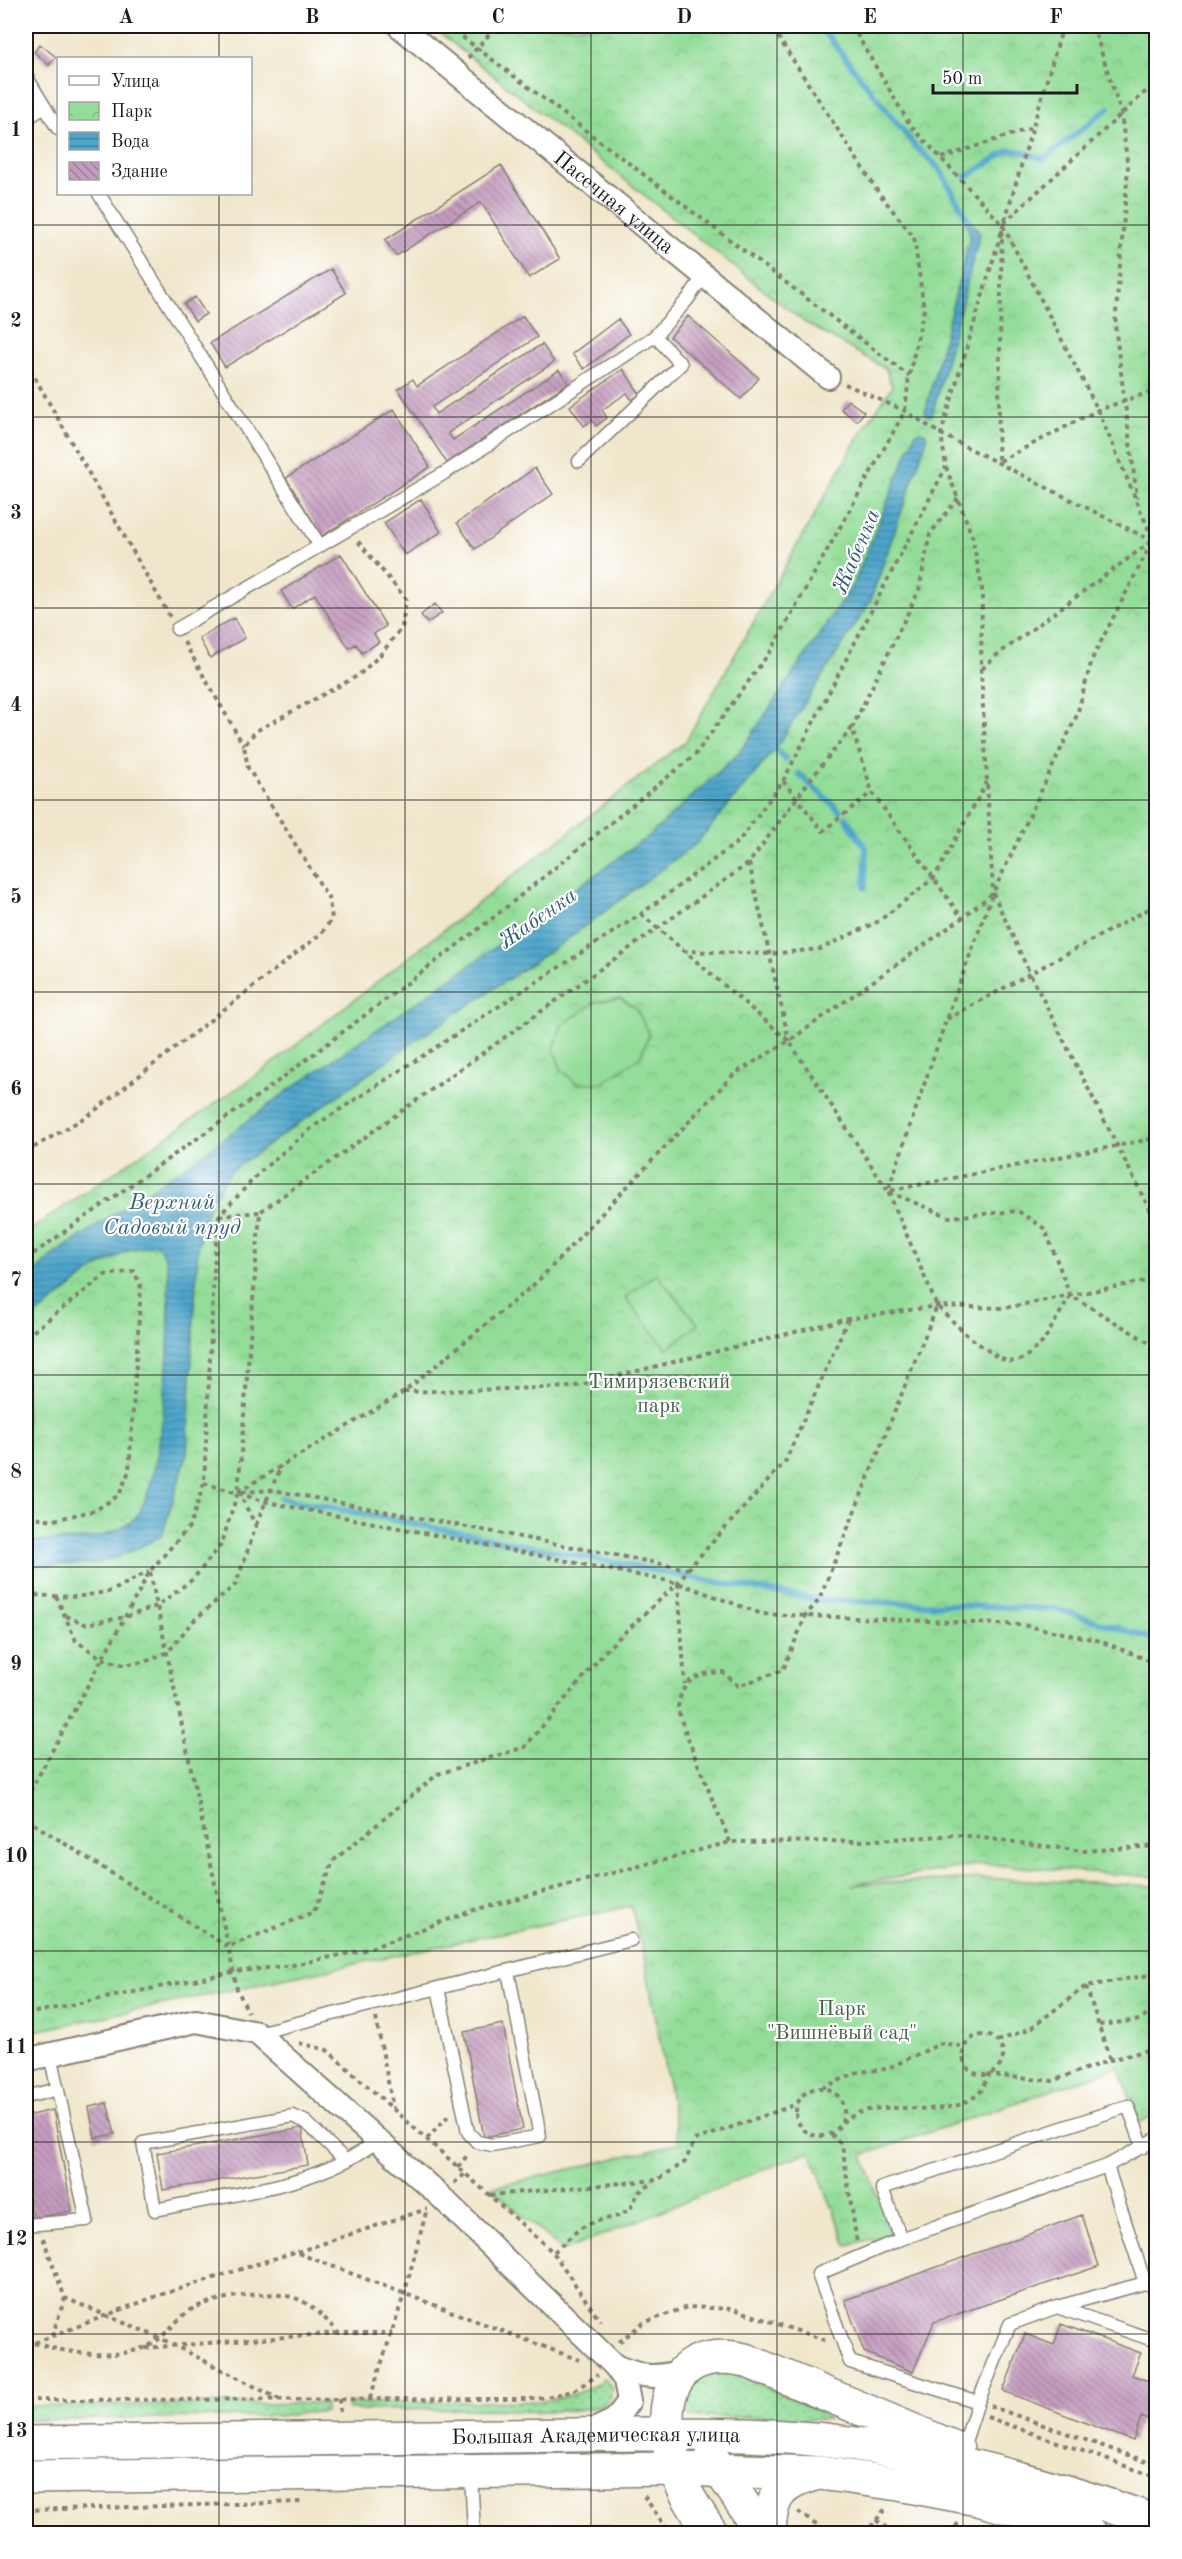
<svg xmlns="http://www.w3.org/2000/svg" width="1182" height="2559" viewBox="0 0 1182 2559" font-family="'Old Standard TT',serif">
  <defs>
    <pattern id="grass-dots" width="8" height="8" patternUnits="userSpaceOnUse" patternTransform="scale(1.5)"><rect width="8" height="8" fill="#93dd98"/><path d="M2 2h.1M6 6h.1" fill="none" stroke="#7ebd82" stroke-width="1.8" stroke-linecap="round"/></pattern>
    <pattern id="park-crowns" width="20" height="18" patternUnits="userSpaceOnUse" patternTransform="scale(1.5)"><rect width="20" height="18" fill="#93dd98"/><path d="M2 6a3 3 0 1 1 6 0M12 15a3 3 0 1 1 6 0" fill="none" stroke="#7ebd82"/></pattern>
    <pattern id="water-rules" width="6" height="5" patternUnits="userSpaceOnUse" patternTransform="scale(1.5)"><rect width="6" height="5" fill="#4da5ca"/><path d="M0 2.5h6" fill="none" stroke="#3f86a3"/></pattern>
    <pattern id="building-back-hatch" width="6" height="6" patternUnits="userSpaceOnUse" patternTransform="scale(1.5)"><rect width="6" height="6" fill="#c59cbf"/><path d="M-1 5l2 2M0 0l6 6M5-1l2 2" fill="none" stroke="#9f7e9a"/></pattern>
  </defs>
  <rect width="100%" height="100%" fill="#fff"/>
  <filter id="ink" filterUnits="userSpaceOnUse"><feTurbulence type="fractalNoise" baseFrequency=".0167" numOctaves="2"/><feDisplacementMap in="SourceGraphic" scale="12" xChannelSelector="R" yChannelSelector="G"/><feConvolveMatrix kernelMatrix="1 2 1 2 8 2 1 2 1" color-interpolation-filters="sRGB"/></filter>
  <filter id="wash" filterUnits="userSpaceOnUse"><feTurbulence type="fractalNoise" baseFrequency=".008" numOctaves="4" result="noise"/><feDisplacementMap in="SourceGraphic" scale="24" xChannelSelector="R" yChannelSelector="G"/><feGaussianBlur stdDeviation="1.35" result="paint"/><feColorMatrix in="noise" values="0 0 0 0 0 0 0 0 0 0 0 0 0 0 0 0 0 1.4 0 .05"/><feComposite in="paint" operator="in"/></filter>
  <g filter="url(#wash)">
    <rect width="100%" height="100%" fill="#f0e6cb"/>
    <!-- grass -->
    <path fill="url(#grass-dots)" stroke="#587c5a" stroke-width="1.5" d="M735,2373L820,2411L828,2419L795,2420L760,2417H690L683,2411C694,2375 698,2374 735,2373Z
      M604,2379L611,2387V2397C608,2399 607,2402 604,2404C590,2412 520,2413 504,2409L348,2410V2403L543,2401C566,2397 585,2393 604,2379Z
      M325,2403V2411L278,2416L26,2420V2406Z"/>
    <!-- park -->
    <path fill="url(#park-crowns)" stroke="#587c5a" stroke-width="1.5" d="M431,26H1156V1877L982,1864L850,1885L981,1878L1156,1886V2114L1139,2123L1119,2067L863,2155L891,2234L847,2245L810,2151L563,2251L491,2188L679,2143L645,1961L631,1906L26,2033V1233L264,1070L686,741L859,436L892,387L886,369L804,322Z"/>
    <!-- pitch -->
    <path fill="#93dd98" stroke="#587c5a" stroke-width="1.5" d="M620,998L636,1008L649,1034L641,1056L602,1083H576L561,1069L554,1049L561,1026L595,1002Z
      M656,1273L698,1324L667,1349L625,1298Z"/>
    <!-- water -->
    <path fill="url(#water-rules)" stroke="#346073" stroke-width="1.5" d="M965,213L980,234L932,415L927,416L925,412L970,237Z
      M919,431L926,433L927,439L870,602L776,748L697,843L561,944L415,1041L230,1172L209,1204L198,1246L187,1454L162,1536L134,1550L100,1563L26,1567V1541C61,1540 103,1544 132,1521C166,1494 174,1303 166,1260C164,1255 160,1249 157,1244L129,1250L95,1269L26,1323V1282L50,1257L199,1157L293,1087L455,976L650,835L740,752L854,583L915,434Z"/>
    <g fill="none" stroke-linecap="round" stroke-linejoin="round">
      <!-- stream -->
      <path stroke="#4da5ca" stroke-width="6" d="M820,26L915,146L939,168L968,220
        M966,177L1009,150L1024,152L1044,159L1109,108
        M771,744L785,759
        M799,774L840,811
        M846,818L866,848L865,888
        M281,1498L683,1576L819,1600L1057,1609L1156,1640"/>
    </g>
    <g id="blocks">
      <!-- building -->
      <path fill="url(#building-back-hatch)" d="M40,44L56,57L49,65L34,52Z
        M501,165L560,259L529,278L481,202L396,256L385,240Z
        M331,269L346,293L225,367L210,343Z
        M195,297L206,314L195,321L184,304Z
        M523,316L537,337L432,407L436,414L542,344L554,362L448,433L453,440L559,370L568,383L447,463L398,389L413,379L417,386Z
        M688,316L759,378L741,399L670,337Z
        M618,319L629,334L584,369L572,354Z
        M623,369L640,394L632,400L627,393L602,410L607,418L596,426L592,420L584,426L570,406Z
        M848,400L864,412L857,421L841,409Z
        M394,409L430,467L322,536L286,478Z
        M535,468L553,494L475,549L457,523Z
        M421,499L441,532L405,555L384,523Z
        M341,554L386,626L374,634L379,642L362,653L356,644L349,648L315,594L292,609L281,591Z
        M435,604L442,613L427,623L421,615Z
        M234,618L245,638L210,658L199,638Z
        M503,2024L523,2129L484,2137L464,2032Z
        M107,2103L115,2134L95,2138L89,2107Z
        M53,2110L72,2211L33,2218L26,2177V2116Z
        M302,2128L308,2165L163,2190L157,2153Z
        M1082,2215L1099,2266L934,2322L913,2372L864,2352L845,2300Z
        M1061,2324L1141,2353L1132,2375L1156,2384V2423L1141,2417L1133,2441L1003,2391L1025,2334L1054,2345Z
        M609,2528V2534H504V2530Z
        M436,2529L437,2534H312V2532Z"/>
    </g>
  </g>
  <g filter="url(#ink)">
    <use href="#blocks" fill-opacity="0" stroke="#868174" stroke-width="1.5"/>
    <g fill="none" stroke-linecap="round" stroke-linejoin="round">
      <!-- lane casing -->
      <g stroke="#868174" stroke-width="15">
        <path id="lane" d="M26,76L58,129
          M26,119L45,107
          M99,194L320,546
          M655,336L688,299L704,275
          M177,629L443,474L655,336L681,364L579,461
          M438,1988L468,2132L477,2142L492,2145L540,2136L508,1971
          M257,2033L631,1940
          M26,2097L58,2089
          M346,2161L306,2122L293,2116L143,2143L155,2210C229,2194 316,2188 377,2141
          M1107,2166L1156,2139
          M26,2225L87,2220L50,2055
          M901,2239L882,2188L1128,2106L1143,2147
          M1145,2283L1107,2166L901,2239L818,2274L850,2362L978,2402L1010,2324L1057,2307L1145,2283L1156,2287
          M1057,2307L1156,2341
          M962,2451L978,2402
          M471,2472L474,2534"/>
      </g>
      <!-- street casing -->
      <g stroke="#868174" stroke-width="26">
        <g id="street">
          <path id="s1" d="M399,26L828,377"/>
          <path d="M26,2060L196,2021L257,2033L440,2196L615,2366L625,2380L629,2401L615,2420L592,2431"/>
          <path d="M615,2366C644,2378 655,2379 685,2370"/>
        </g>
      </g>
      <!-- secondary casing -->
      <g stroke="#868174" stroke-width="36">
        <g id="secondary">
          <path id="s2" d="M26,2443L641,2434C702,2434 763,2434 824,2440C939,2453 1048,2483 1156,2522"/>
          <path d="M712,2458L763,2534"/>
          <path d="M26,2477L675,2469L820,2473L899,2484L978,2499L1039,2516L1091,2534"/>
          <path d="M712,2534C698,2513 684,2493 676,2470C655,2410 667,2343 745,2360L957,2449"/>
          <path d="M769,2534C770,2496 780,2484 815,2474"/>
        </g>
      </g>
      <!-- path -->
      <path stroke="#868174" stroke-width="4" stroke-dasharray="4.5 4.5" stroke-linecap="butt" d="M448,26L909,376
        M852,26L910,125L1002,224L1098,410L1153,540
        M1063,26L941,434L946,467L972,536L982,588L981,670L993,893L1030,974L1156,1222
        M1093,26L1121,113L1128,168L1115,325L1137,498
        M468,58L497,26
        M941,158L1031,128
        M1004,223L1156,82
        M1002,230L998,462L1098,410L1156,390
        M26,362L170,617
        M845,384L905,411L941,434L1156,543
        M958,498L930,534L919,590L852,728L872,792L962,918
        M184,642L244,746
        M982,669L997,655L1156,538
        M783,781L823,831L872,792
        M749,863L789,1041
        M992,895L946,1020L888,1191L937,1306L968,1336L997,1357L1009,1362L1023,1359L1043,1342L1070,1296
        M641,914L789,1041L888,1191L1156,1138
        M683,951L769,954L820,949L879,921L934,878L987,782
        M947,1019L1156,905
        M26,1152L89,1115L322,933L332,918L328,897L248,768L244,746L256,731L359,675L381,654L402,627L406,599L356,539
        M889,1192L949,1217L1018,1211L1045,1229L1070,1295L1156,1347
        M219,1216L260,1212
        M26,1259L273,1085L489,921L695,755L772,649L905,411L909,376L924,309L914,237L878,192L771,26
        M26,1337L105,1275L134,1271L141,1287L129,1471L119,1495L96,1510L54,1520L26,1516
        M404,1392L572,1387L848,1319L937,1306L1004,1308L1156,1279
        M204,1483L267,1502L678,1583L762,1614L1022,1625L1097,1640L1156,1663
        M238,1492L404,1392L538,1281L734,1074L789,1041L962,918L993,893L1077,715L1092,659L1153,540
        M242,1492L273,1490L688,1569
        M256,1525L281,1466
        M150,1572L237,1989L248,2012
        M678,1583L685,1684
        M26,1595L76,1597L112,1591L149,1571
        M56,1596L76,1641L103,1659L124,1665L147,1661L168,1652L192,1622L236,1584L256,1526L239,1493
        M66,1616L85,1624L126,1617L157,1606L193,1579L221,1545L238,1492L260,1212L749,863L813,776L852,728
        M26,1799L150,1571L190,1526L204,1483L215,1252L219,1216L262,1170L313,1127L641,914L739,841L783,781L946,467
        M26,1819L228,1947L314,1912L333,1861L438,1774L525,1747L608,1648L678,1583L688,1569L785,1462L848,1319
        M730,1842C723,1824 677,1717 678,1707C682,1679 697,1673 723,1672L738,1686L783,1670L806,1615L819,1600L937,1306
        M1086,1986L1110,2060
        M26,2014L233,1972L293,1965L365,1950L477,1909L730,1842L859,1841L959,1835L1083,1851L1156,1846
        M376,2018L393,2108
        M1099,2025L1140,2020L1156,2009
        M963 2055a20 20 0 1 1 40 0a20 20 0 1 1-40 0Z
        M998,2041L1031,2028L1086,1986L1156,1974
        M299,2043L327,2050L553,2252L600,2321
        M796 2112a24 24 0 1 1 48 0a24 24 0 1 1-48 0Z
        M822,2088L858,2072L886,2069L942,2043L965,2047
        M842,2122C850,2118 859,2111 868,2110C902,2102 953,2121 981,2091C984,2087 986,2080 989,2075L1052,2081L1110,2060L1156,2048
        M831,2134L842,2145L857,2243
        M427,2139L449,2115
        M458,2167L469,2153
        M454,2183L465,2174
        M490,2195L657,2180L685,2162L695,2140L797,2104
        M43,2238L65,2298L160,2338L279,2399
        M297,2252L427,2209
        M554,2252L579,2229L593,2222L618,2216L630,2209L639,2192L654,2182
        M52,2336L65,2298
        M619,2342L643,2323L687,2307L734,2309L827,2341
        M34,2343C67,2353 110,2360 143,2348C162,2342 173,2322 189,2311C213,2296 274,2288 300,2300C316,2308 327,2320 338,2333H392
        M26,2344L34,2343L157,2296L295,2252L579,2360
        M145,2348L338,2333
        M370,2398L404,2295L427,2209
        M339,2399L340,2412
        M26,2400L537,2399L573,2391L598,2375
        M990,2406L1156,2465
        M987,2417L1156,2477
        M644,2496L670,2534
        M26,2510L304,2502
        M798,2512L829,2534
        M876,2520L895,2534
        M865,2534L886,2508
        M950,2534L960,2521"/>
      <!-- lane -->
      <use href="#lane" stroke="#fff" stroke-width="12"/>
      <!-- street -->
      <use href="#street" stroke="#fff" stroke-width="22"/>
      <!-- secondary -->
      <use href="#secondary" stroke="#fff" stroke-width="33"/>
    </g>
  </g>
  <!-- grid -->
  <path fill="none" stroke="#1c1c1c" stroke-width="1.5" stroke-opacity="0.55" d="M219,26V58M405,26V2534M591,26V2534M777,26V2534M963,26V2534M219,194V2534M26,225H1156M26,417H1156M26,608H1156M26,800H1156M26,992H1156M26,1184H1156M26,1375H1156M26,1567H1156M26,1759H1156M26,1951H1156M26,2142H1156M26,2334H1156"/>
  <g text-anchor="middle" stroke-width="4.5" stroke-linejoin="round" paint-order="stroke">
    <!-- street labels -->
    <g font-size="21" fill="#1c1c1c" stroke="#fff">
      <text dy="7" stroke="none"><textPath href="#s1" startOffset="278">Пасечная улица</textPath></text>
      <text dy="7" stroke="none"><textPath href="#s2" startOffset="570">Большая Академическая улица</textPath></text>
    </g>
    <!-- park labels -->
    <g font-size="21" fill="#466047" stroke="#fff">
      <text x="659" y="1388">Тимирязевский<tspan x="659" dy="24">парк</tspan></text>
      <text x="842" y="2015">Парк<tspan x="842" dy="24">"Вишнёвый сад"</tspan></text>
    </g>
    <!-- water labels -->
    <g font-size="22" font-style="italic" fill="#346073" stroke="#fff">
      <text transform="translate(855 551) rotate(-67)" y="8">Жабенка</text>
      <text transform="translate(537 917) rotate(-35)" y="8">Жабенка</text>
      <text x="172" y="1209">Верхний<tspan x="172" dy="25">Садовый пруд</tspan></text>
    </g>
  </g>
  <!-- margin -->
  <rect width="1182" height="2559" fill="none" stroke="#fff" stroke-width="66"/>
  <!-- legend -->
  <rect x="57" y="57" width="195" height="138" fill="#ffffff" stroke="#a4a4a4" stroke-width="1.5"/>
  <rect x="69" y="76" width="30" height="9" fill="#ffffff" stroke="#a4a4a4" stroke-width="1.5"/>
  <text x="111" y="87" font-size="18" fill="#1c1c1c">Улица</text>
  <rect x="69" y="102" width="30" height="18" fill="url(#park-crowns)" stroke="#a4a4a4" stroke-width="1.5"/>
  <text x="111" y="117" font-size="18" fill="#1c1c1c">Парк</text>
  <rect x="69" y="132" width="30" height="18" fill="url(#water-rules)" stroke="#a4a4a4" stroke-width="1.5"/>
  <text x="111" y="147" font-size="18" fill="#1c1c1c">Вода</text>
  <rect x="69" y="162" width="30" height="18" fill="url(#building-back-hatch)" stroke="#a4a4a4" stroke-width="1.5"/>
  <text x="111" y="177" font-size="18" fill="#1c1c1c">Здание</text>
  <!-- scale -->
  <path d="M933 84v9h144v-9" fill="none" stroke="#1c1c1c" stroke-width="3"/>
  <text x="942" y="84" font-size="18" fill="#1c1c1c" stroke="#ffffff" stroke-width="4.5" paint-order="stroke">50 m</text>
  <rect x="33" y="33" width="1116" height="2493" fill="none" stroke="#1c1c1c" stroke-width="2"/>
  <g font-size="20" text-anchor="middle" font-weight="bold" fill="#1c1c1c">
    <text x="126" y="23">A</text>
    <text x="312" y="23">B</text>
    <text x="498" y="23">C</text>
    <text x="684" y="23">D</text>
    <text x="870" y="23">E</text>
    <text x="1056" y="23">F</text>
    <text x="16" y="136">1</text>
    <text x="16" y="327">2</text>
    <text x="16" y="519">3</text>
    <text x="16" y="711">4</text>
    <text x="16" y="903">5</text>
    <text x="16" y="1095">6</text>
    <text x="16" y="1286">7</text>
    <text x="16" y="1478">8</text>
    <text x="16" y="1670">9</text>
    <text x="16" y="1862">10</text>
    <text x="16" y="2053">11</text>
    <text x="16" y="2245">12</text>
    <text x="16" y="2437">13</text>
  </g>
</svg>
